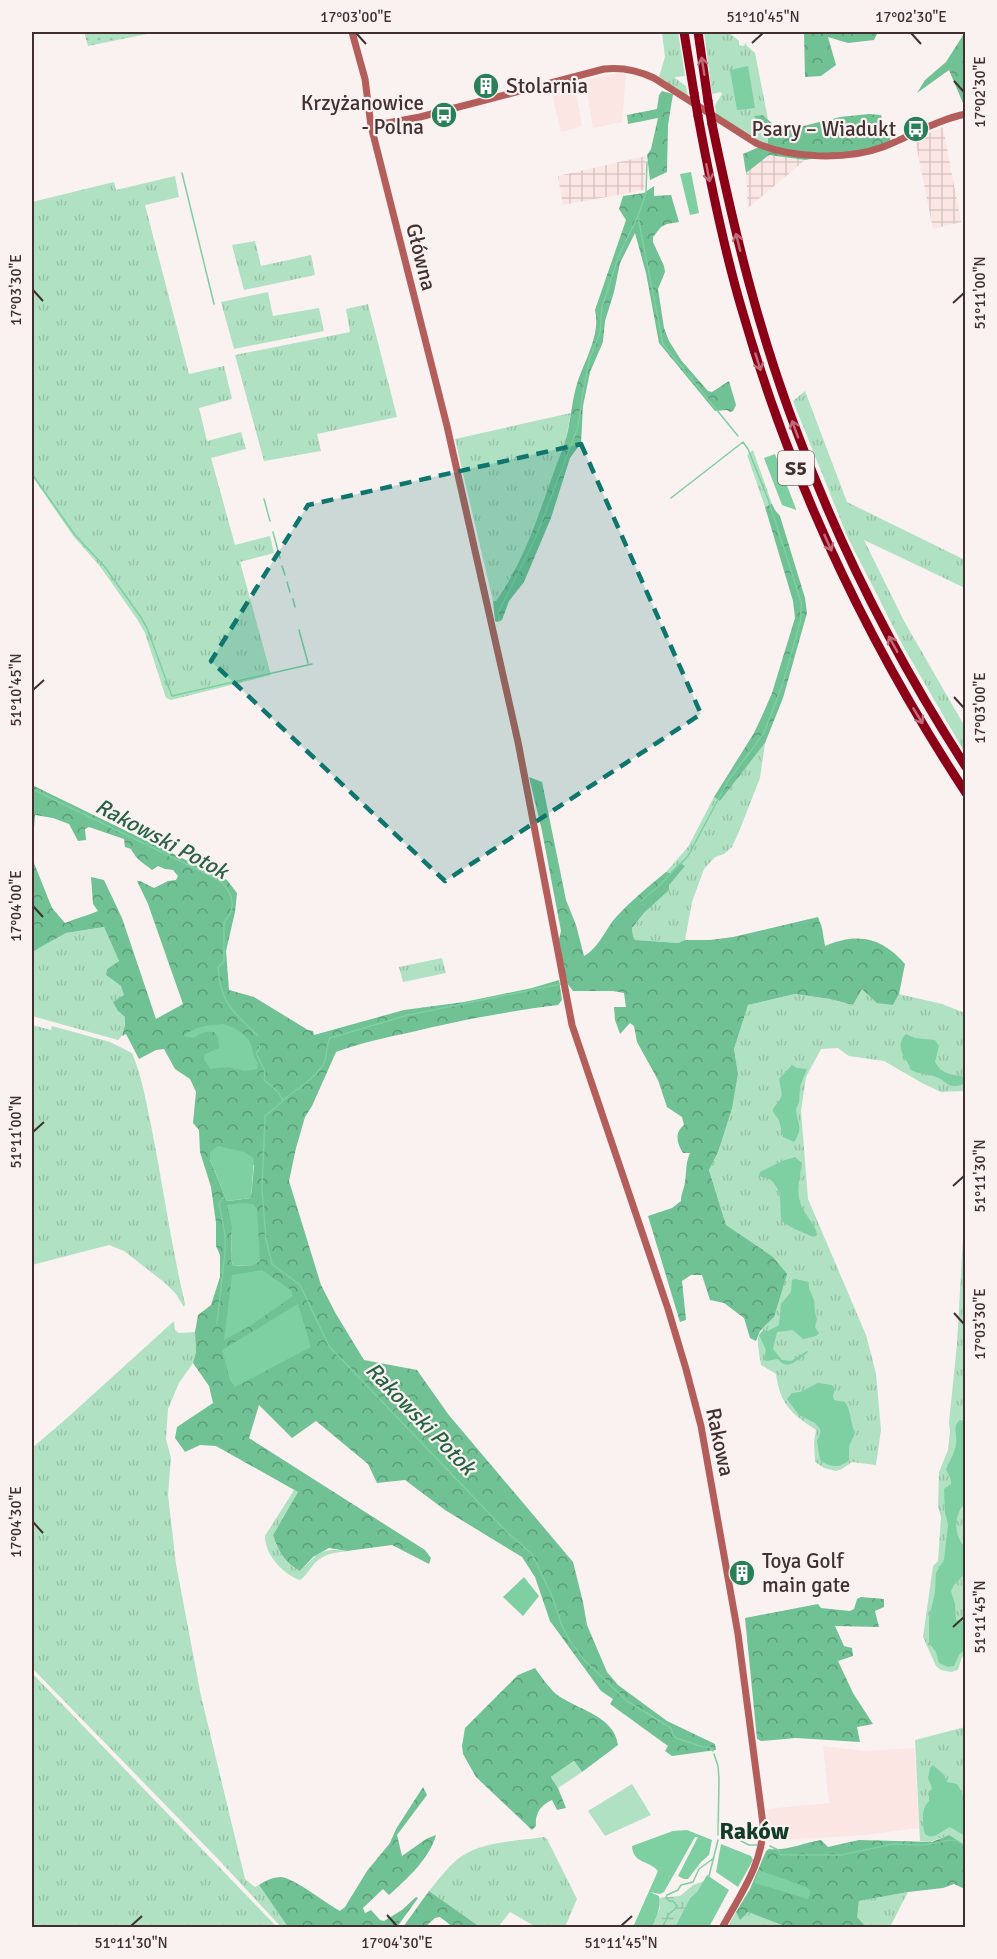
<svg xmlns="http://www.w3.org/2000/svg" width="997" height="1959" viewBox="0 0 997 1959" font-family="Signika,sans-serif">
  <defs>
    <pattern id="industrial-grid" width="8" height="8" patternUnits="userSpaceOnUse" patternTransform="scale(1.5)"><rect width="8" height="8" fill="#fbe6e4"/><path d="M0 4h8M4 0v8" fill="none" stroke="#d8c6c4"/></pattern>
    <pattern id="grass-tufts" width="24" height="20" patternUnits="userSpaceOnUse" patternTransform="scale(1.5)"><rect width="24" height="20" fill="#b0e1c3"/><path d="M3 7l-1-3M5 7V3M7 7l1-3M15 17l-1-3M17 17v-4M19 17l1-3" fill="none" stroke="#99c1a8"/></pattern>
    <pattern id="forest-crowns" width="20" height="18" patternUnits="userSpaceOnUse" patternTransform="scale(1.5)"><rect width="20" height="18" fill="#70c194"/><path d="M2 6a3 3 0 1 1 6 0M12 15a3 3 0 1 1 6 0" fill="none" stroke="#5e9d79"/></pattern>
    <pattern id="wetland-marsh" width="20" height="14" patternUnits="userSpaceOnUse" patternTransform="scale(1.5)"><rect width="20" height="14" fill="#b0e1c3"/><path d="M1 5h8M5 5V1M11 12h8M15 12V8" fill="none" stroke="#99c1a8"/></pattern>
    <pattern id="park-dots" width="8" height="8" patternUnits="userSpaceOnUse" patternTransform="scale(1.5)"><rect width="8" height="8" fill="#b0e1c3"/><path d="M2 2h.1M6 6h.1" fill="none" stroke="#99c1a8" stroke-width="1.8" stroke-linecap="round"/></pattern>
  </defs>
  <rect width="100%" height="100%" fill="#faf1f1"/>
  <!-- built -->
  <path fill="#fbe6e4" d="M617,73L626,74L622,122L593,128L585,80Z
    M571,84L573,93L576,92L582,125L576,128L561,132L551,89Z
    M823,1746L864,1751L914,1748L919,1828L864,1835L769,1841L767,1809L829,1803Z"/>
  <!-- industrial -->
  <path fill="url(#industrial-grid)" d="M943,127L961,222L933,229L915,139Z
    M768,154L805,160L748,208L746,173Z
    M646,156L644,190L563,205L558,176Z"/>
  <!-- grass -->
  <path fill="url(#grass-tufts)" d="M662,32H678L685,76L675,77V78L686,86L688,96L659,77L665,57Z
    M704,32H728L739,41V45L743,46L747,42L746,45L755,53L768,119L763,115L755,116L768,136V143L764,144L716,115L715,105L722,94L721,92L712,94Z
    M175,176L179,197L145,205L189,374L224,366L232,399L199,408L207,441L241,432L246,449L211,458L235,545L270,536L274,553L240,562L271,675L171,700L166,698L145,633L137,619L99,565L74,537L32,476V202L114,182L116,190Z
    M255,241L261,266L311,255L315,275L244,290L232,245Z
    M268,292L273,316L319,308L324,331L234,349L221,302Z
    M368,304L397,417L317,434L321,451L264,461L235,355L350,332L346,309Z
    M805,391L847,502L965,560V588L864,540L904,621L965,727V753L903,646L847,536L793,401Z
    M571,413L565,443L540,513L518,566L496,601H493L455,439Z
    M753,450L772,504L765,507L747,455Z
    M765,743L760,778L738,834L732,847L724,854L715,857L704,869L692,902L685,940L678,943L635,940L633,936L632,928L684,866L669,873L666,872L688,847L714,797L720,801Z
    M104,927L119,961L107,969L106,975L121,986L125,995L121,998L118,1011L125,1017C125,1026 125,1034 118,1040L32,1016V952L66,933Z
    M442,958L446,973L403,982L399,967Z
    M862,989L893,1005L899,994L942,1004L965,1013V1094L963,1091L941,1092L922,1083L884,1061L849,1056L838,1048L821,1049L806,1077L801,1111L808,1199L866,1335L871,1354L876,1374L881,1430L876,1465L852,1462L842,1469L836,1471L824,1468L815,1462L814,1442L816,1430C792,1414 780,1405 776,1374L761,1365C757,1337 753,1338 774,1317L742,1237L726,1225L709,1170L718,1152L738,1073L734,1049L748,1005L795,994L830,999L853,1005Z
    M32,1025L51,1030L52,1026L110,1042L132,1053C142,1076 146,1102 151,1125C163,1185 171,1245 185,1304L184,1307L176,1294L165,1283L124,1251L109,1245L32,1265Z
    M965,1202L966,1654L962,1657L958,1670L951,1672L941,1670L936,1666L923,1637L933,1566L938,1561L941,1517L938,1507L939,1472L948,1450L950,1431L949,1422L957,1344Z
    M174,1321L175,1330L179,1333L195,1332L196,1352L193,1363L179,1383L168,1409L166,1439L171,1458L168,1495L176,1564L201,1696L245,1879L255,1887L259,1885L288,1927H281L220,1861L32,1668V1448L66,1419Z
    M294,1490L298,1492L273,1535C278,1551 285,1563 300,1571C318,1554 320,1547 347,1551C333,1553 323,1554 314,1564C309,1570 306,1576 300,1580C284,1575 264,1554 265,1536Z
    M32,1673L277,1927H32Z
    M965,1727V1845L949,1835L930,1842L920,1841L915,1740Z
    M544,1837L547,1839L577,1899L565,1927H536L510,1912L498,1927H480L429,1891C439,1879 449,1865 462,1856C484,1841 518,1841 544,1837Z
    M908,1892L890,1927H866L857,1917L859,1901Z
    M736,1912L740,1919L748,1912L787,1927L727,1928Z"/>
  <!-- forest -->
  <path fill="url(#forest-crowns)" fill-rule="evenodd" d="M804,32H878L874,40L848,43L828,37L836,65L821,76L805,77Z
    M965,32V108L949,70L917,93L925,80L946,62Z
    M662,91L673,94L668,125L667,172L650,180L647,155L651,149L658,118L628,124L627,115L657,109L659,95Z
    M869,114L881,115L883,124L893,145L805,160L769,155L746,173L743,154L768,143V136L754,116L763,115L776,127L787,130L840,117Z
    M654,186V196L671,195L679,222L667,224L661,227L653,237V242L664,266L665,272L658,289L664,328L669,341L681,360L708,391L712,392L729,381L736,405L733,411L730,412L727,410L715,411L659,343L646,273L635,233L620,263L614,292L605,321L603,342L590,372L583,406L581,443L570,458L551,518L524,582L509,601L502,620L497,622L495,621L493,601H496C525,559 537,519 554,472C557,462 562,452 565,442C571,423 571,403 577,384C584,361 601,335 595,310L626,220L619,209L623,196L644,193Z
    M772,504L775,510L780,516L805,598L807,613L783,698L765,743L720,801L714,797L754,733L762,716L772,693L795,618L793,601L765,507Z
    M529,777L542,782L566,900L576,925L584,956C600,947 605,929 617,916C632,900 649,886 666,872L670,873L680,863L685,866L669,885V890L645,912L632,928L633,936L635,940L678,943L685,940H710L733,937L818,917L822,928L825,946C857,932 882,937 905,964L899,994L893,1005L877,1003L862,989L853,1005L830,999L795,994L748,1005L734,1049L738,1073L732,1108L718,1152L709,1170L726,1225L773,1257L787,1274L774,1317L760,1331L756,1341L750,1338L744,1318L724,1303L710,1300L702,1275H691L682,1281L686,1320L680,1322L648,1216L672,1208L681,1201C681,1194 684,1189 685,1182C687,1170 685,1165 690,1153H683C677,1143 674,1133 684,1125L682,1117L667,1107L658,1080L637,1042L634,1026L630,1023L620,1034L615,1020L614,1007H626L624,993L613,991H573L567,983L559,940L561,931L542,831Z
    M32,785L227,880L237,893L235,912L226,951L229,990L254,997L308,1030L313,1031L314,1035L404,1010L464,1002L532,988L559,980L562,1000L558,1005C509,1011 461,1020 412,1032C387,1037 361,1043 336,1052L312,1106L305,1117L296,1148L289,1181L321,1285L336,1314L364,1360L417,1370L448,1414L573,1562L583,1602L587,1625L607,1672L618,1685L667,1721L715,1744L716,1750L672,1756L665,1751L668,1746L610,1704L613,1699L601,1691L550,1621L535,1577L522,1557L445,1510L405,1480L377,1483L368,1464L316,1421L292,1438L259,1405L249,1438L425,1550L431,1558L429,1564L392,1545L347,1551L329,1548L313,1557L300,1571C285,1563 278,1551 273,1535L298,1492L216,1446L200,1445L185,1452L175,1438L177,1427L213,1403L209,1386L193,1363L196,1352L195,1332L198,1315L211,1305L220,1277V1255L216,1246V1223L211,1187L200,1152L199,1130L193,1123L196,1092L190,1079L175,1069L164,1049L156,1050L139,1059L126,1034L122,1036L125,1025V1017L118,1011L113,1002L124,995L121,986L106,975L107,969L119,961L104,927L66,933L32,952V858L52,908L65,923C76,918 87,916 98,911L93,904L91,877L104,880L122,918L156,1019L183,1004L148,904L137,881H140L154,888L168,881L176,880L178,876L173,870L165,869L158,866L152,870C143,862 138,862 131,849L125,847L124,839L89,827L85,829L86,840L78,841L69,824L53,818L35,815L32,854ZM210,1160L254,1165L251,1198L227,1201ZM232,1227L254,1265L233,1266L231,1258Z
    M861,1597L884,1599V1607L875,1611L879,1627L835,1626L844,1646L852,1648L853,1656L838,1661L853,1693L873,1724L857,1727L860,1742L796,1738L761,1741L757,1739L745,1618L818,1604L821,1608L850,1611L854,1609L857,1599Z
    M535,1668C541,1676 548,1687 556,1694C577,1710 614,1715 618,1745L582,1772L574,1761L551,1777L558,1788L566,1808L557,1810L552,1800C540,1806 535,1813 536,1826L532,1830L476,1777L463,1754L462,1746L465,1728L518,1675Z
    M423,1787L427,1795L397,1835L402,1856L426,1839L436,1835C430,1858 407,1879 389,1895L383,1889L363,1908L365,1913L371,1910L380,1920L384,1921L402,1910L416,1897L418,1898L397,1927H288L259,1885C265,1881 273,1877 281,1877C296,1879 325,1903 340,1911L345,1907L367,1871L390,1843L396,1829Z
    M949,1835L965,1845V1889L954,1884L943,1888L908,1892L859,1901L857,1917L866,1927H787L748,1912L740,1920L736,1912L750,1889L766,1851L769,1849C787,1851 803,1843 821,1840L828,1847L859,1840L932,1842Z
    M429,1891L480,1927H453L440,1917L435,1918L425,1927H403Z"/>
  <!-- wetland -->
  <path fill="url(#wetland-marsh)" d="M704,1881L697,1892L690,1898L675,1927L652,1928L660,1908L659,1898L680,1896L693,1885Z"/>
  <!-- park -->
  <path fill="url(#park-dots)" d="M84,32H127L128,34L146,32L147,34L88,46Z"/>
  <!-- pitch -->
  <path fill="#b0e1c3" d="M574,1761L582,1772L558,1788L551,1777Z
    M632,1784L651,1815L605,1836L588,1811Z"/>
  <!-- water -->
  <path fill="#7ecfa1" d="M748,66L755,108L737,110L730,70Z
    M691,172L699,213L690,215L680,174Z
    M775,454L796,509V510L782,505L764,458Z
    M223,1024C232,1026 247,1034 251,1044C253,1051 253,1057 258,1063L257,1069L245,1071L227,1067L210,1069L204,1059L205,1054L219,1048L218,1037L214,1032C205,1031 200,1033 194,1038L184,1036V1035C197,1026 208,1025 223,1024Z
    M906,1034L915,1038L935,1040L939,1046L935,1062C941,1073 950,1075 962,1076L965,1081L962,1085C946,1089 948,1081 936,1077C929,1074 920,1074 913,1071C908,1068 911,1068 908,1063C902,1055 896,1043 906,1034Z
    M792,1065L797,1068L807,1069L800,1086L799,1102L796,1109C797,1124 804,1127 794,1142L783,1137L779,1120L773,1112V1109C785,1093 782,1097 779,1079Z
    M218,1146L244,1152L254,1158L251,1198L227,1201L210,1160V1152Z
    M795,1157L802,1163C799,1182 794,1196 806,1214C810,1221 816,1226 817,1235L814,1237C806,1234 789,1227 783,1222C777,1214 786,1195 772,1181C769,1178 764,1178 759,1176L760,1172L782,1161Z
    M242,1203L253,1204L257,1209L260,1261L254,1265L233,1266L231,1258L232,1227L227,1205Z
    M262,1270L291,1290L293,1296L250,1326L224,1340L232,1275Z
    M795,1279L809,1282C808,1291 811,1291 813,1298C816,1304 813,1309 817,1319L815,1327L819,1333L816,1336L803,1339L793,1330L777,1332L773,1349L782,1360L791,1361L807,1351L808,1352C799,1359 787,1372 778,1359L766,1361L764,1359L766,1350L759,1335L764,1330L768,1331L779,1325L781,1304L791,1292L792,1280Z
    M298,1304L311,1347L235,1387L230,1380L222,1350Z
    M818,1383L832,1385L835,1389L833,1396L834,1400L845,1402C851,1410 850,1423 855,1433L849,1446V1460C840,1469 829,1467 820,1460L817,1441L821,1433L820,1429L815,1423L799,1415L787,1399L792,1393L800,1392Z
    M960,1420L965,1421L966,1481C963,1488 966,1492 966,1499C965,1505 961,1507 959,1512C954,1524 956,1538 965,1547V1574L954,1585L951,1591L955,1604L956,1620L965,1621L966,1648L959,1655L954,1666L948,1667L939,1663L936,1652L929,1643V1618L935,1593L936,1573L944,1560L948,1525L945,1512L944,1489L951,1484V1480L946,1469C949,1461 955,1453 956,1444C958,1434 951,1427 960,1420Z
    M524,1577L539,1596L523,1616L503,1597Z
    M933,1765L944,1775L947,1782L957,1784C968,1800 966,1817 965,1836L950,1827C942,1830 934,1841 925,1834C922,1824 921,1808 929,1801V1793L932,1788L928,1778L930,1768Z
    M687,1830L712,1840L709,1855L701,1862L688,1879H684L678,1876L698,1837H695L664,1892L660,1894L650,1892L659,1896C661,1908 657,1916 652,1927H633L658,1871C649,1860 633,1864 632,1846L673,1831Z
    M721,1844L751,1856L753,1860L738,1887L716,1872Z
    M759,1870L806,1887L811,1892L808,1899L754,1883Z
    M707,1875L729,1890L709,1927H675L690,1898L697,1892Z"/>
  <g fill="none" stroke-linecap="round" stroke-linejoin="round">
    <!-- stream -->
    <path stroke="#7ecfa1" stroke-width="1.5" d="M182,173L214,304
      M638,217L663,344L738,436
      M32,474L75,535L105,567L140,616L147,628L172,696L312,664
      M264,499L270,521
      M273,532L280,558
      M282,566L285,575
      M287,582L290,592
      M293,599L295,607
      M499,621L498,613L535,539L578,427L583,391L590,357L600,333L602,307L619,255L638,216L646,193L647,162
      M299,630L308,663
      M32,789L219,880C233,893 238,907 224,922V961L218,968C221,1005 233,1011 257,1035
      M641,901L660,885L688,856L728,781L764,733L783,683L801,619V602L768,499L748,449L743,442L671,498
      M259,1045L260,1048L256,1053L265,1072L264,1080L278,1092L283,1101L265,1116L262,1189L266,1239L272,1264L300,1285L329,1346L507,1532L532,1554L552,1596L562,1626L570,1641L584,1660L627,1701L671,1728L673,1735L676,1738L703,1747H710L713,1751
      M283,1100C296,1090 313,1080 323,1065C328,1058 325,1046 330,1038L408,1015L561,984
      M217,1323L225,1252V1235L219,1203L224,1197
      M714,1754L718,1766L719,1779L718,1835
      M720,1830L749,1845H757
      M770,1846L778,1850L781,1855H842L893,1844L924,1845L950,1840L957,1841L966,1847
      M709,1876L718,1840
      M662,1928L669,1914L675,1909L677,1906L673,1901H669L666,1897L667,1895L678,1890L681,1885L693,1882L699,1869L714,1858"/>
    <!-- secondary -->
    <path stroke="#b45e5b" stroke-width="7" d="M352,32L365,79L371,126L447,426L518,742L572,1025L668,1309L686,1369L701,1426L738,1634L763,1824C764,1862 740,1895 722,1928
      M371,126L420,117L604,69C622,67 637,70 654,78L756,143C791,159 848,160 883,147C911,136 936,120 966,114"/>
    <!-- highway -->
    <path stroke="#8c0017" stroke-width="9" d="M684,32L694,93
      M698,32L708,101
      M698,116C710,181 723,246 742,310C791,481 868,644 966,793
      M712,124C734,230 759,334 798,435C841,551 899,663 966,767"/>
    <!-- highway-bridge -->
    <path stroke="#8c0017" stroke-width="9" d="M694,93L698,116
      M708,101L712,124"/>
  </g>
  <!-- one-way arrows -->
  <defs><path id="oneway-shaft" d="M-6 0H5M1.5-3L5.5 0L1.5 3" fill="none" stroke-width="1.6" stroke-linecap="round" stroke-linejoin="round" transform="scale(1.5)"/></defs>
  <g stroke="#be6c79">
    <use href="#oneway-shaft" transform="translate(703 66) rotate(-99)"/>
    <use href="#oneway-shaft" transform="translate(708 173) rotate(79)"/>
    <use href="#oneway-shaft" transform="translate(738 242) rotate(-104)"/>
    <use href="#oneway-shaft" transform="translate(758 362) rotate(73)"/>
    <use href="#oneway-shaft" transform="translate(795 429) rotate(-110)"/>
    <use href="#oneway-shaft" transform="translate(828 543) rotate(66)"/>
    <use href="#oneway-shaft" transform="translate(893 644) rotate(-119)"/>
    <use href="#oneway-shaft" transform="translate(918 716) rotate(59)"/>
  </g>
  <!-- marked area -->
  <path fill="#0f766e" fill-opacity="0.2" stroke="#0f766e" stroke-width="4.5" stroke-dasharray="12 8" stroke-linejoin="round" d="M581,444L701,714L445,881L211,661L308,505Z"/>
  <!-- ticks -->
  <path fill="none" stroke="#41302f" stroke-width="2" d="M356,33L366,44M911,33L921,44M752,43L763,33M954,81L964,92M33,290L43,301M953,303L964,293M33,690L44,680M954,697L964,708M33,906L43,917M33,1132L44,1122M953,1186L964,1176M954,1313L964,1324M33,1522L43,1533M953,1627L964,1617M387,1915L397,1926M131,1926L142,1916M621,1926L632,1916"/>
  <!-- icons -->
  <defs>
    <g id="building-disc" transform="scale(1.35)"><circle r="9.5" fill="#288156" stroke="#faf1f1"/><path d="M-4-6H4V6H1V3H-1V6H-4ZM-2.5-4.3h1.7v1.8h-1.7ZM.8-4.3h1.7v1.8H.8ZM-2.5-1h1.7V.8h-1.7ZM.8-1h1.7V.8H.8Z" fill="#fff"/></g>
    <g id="bus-disc" transform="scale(1.35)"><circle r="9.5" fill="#288156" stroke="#faf1f1"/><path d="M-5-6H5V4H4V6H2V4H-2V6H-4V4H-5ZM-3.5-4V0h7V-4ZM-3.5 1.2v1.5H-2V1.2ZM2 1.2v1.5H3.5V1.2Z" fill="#fff"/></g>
  </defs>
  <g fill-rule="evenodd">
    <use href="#building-disc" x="486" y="86"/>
    <use href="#bus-disc" x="444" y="115"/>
    <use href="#bus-disc" x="916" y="129"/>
    <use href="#building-disc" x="742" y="1573"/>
  </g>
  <g text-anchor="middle" stroke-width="4.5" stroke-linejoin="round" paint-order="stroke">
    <!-- shield labels -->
    <rect fill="#faf1f1" stroke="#786a69" stroke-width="1.5" x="778" y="451" width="36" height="34" rx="4.5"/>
    <g font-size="20" font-weight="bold" fill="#41302f">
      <text x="796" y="475">S5</text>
    </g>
    <!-- poi labels -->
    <g font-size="21" fill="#41302f" stroke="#faf1f1" text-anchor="start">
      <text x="506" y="93">Stolarnia</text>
      <text x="424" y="110" text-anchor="end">Krzyżanowice<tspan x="424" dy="24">- Polna</tspan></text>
      <text x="896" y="136" text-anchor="end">Psary – Wiadukt</text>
      <text x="762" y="1568">Toya Golf<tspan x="762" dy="24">main gate</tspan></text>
    </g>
    <!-- street labels -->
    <g font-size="21" fill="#41302f" stroke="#faf1f1">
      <text transform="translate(421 257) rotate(76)" y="7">Główna</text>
      <text transform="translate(720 1442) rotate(78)" y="7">Rakowa</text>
    </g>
    <!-- water labels -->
    <g font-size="22" font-style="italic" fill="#276244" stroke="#faf1f1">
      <text transform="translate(162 838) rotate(28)" y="8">Rakowski Potok</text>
      <text transform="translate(421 1418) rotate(46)" y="8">Rakowski Potok</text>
    </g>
    <!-- quarter labels -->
    <g font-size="24" font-weight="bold" fill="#133c27" stroke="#faf1f1">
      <text x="754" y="1839">Raków</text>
    </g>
  </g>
  <!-- border -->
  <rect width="997" height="1959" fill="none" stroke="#faf1f1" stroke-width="66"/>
  <rect x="33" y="33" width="931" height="1893" fill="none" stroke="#41302f" stroke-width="2"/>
  <g font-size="15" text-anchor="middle" fill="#41302f">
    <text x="356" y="22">17°03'00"E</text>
    <text x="763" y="22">51°10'45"N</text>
    <text x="911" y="22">17°02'30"E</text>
    <text transform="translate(980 92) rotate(-90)" y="5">17°02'30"E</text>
    <text transform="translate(16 290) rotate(-90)" y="5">17°03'30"E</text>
    <text transform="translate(980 293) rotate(-90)" y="5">51°11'00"N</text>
    <text transform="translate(16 690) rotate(-90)" y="5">51°10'45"N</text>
    <text transform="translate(980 708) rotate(-90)" y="5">17°03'00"E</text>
    <text transform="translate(16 906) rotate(-90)" y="5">17°04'00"E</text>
    <text transform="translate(16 1132) rotate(-90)" y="5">51°11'00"N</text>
    <text transform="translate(980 1176) rotate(-90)" y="5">51°11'30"N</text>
    <text transform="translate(980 1324) rotate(-90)" y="5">17°03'30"E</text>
    <text transform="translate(16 1522) rotate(-90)" y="5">17°04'30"E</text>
    <text transform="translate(980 1617) rotate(-90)" y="5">51°11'45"N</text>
    <text x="131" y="1948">51°11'30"N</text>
    <text x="397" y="1948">17°04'30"E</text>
    <text x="621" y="1948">51°11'45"N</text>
  </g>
</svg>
